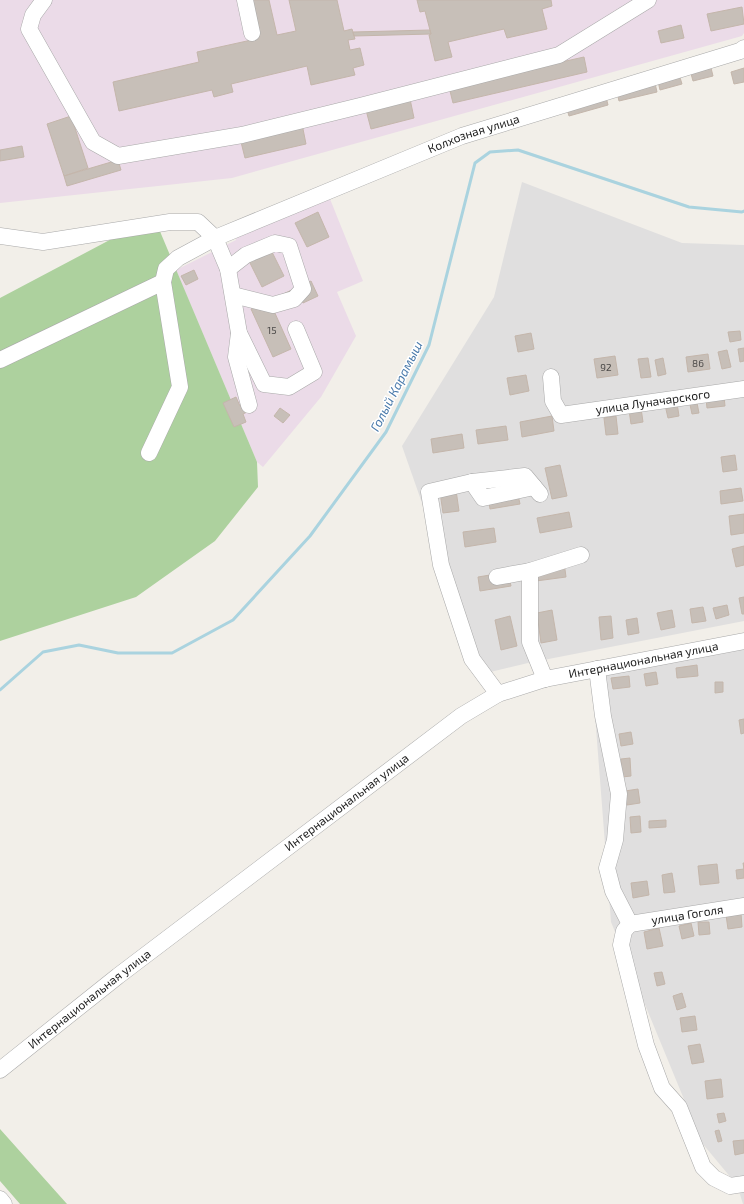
<svg xmlns="http://www.w3.org/2000/svg" width="744" height="1204" viewBox="0 0 744 1204" font-family="'Exo 2',sans-serif">
  <rect width="100%" height="100%" fill="#f2efe9"/>
  <!-- residential -->
  <path fill="#e0dfdf" d="M522,182L682,243L744,245V621L528,663L482,674L402,446L494,297Z
    M744,648V1204H743L737,1185L702,1143L611,922L592,676Z"/>
  <!-- industrial -->
  <path fill="#ebdbe8" d="M0,0H744V33L742,36L232,178L0,203Z
    M328,194L363,281L337,292L356,336L321,397L263,467L257,462L176,270L236,240L237,231Z"/>
  <!-- forest -->
  <path fill="#add19e" d="M138,225L159,229L257,462L258,487L215,541L136,597L0,641V298Z
    M0,1129L67,1204H20L0,1181Z"/>
  <g fill="none" stroke-linecap="round" stroke-linejoin="round">
    <!-- stream -->
    <path stroke="#aad3df" stroke-width="3" d="M0,690L43,652L79,645L118,653H172L233,620L310,536L386,432L429,345L475,163L490,152L518,150L689,207L742,212L744,211"/>
  </g>
  <!-- building -->
  <path fill="#c7bfb8" stroke="#c4b6ab" d="M247,0H269L277,35L296,31L289,0H337L344,31L352,29L355,39L348,40L350,50L360,48L364,65L353,68L355,75L311,85L307,66L231,84L233,92L214,97L212,90L119,111L113,82L199,62L197,52L256,39Z
    M417,0H551L552,6L542,9L547,29L507,38L504,29L448,42L452,57L435,61L429,35L431,34L425,11L420,12Z
    M742,7L744,24L711,31L707,14Z
    M681,25L684,38L661,43L658,31Z
    M430,30L431,34L354,36L353,32Z
    M584,57L587,72L453,103L449,87Z
    M710,64L713,76L693,81L690,70Z
    M744,68V82L734,84L731,72Z
    M678,71L682,84L660,90L657,77Z
    M654,79L657,92L619,101L616,88Z
    M605,93L608,105L569,116L566,105Z
    M410,99L414,118L371,129L366,110Z
    M71,116L88,168L64,176L47,124Z
    M302,124L306,144L245,158L240,138Z
    M22,146L24,157L0,161V150Z
    M118,160L121,170L67,186L64,176Z
    M318,212L329,237L307,247L295,223Z
    M267,242L284,276L262,287L245,253Z
    M194,270L198,279L186,285L181,276Z
    M311,281L318,296L303,303L301,298L274,311L291,349L273,357L251,309Z
    M740,331L741,340L730,342L728,332Z
    M531,333L534,349L518,352L515,336Z
    M744,348V361L740,362L738,349Z
    M727,350L731,367L722,369L718,352Z
    M708,354L710,369L688,372L686,357Z
    M615,356L618,375L597,378L594,359Z
    M648,358L651,377L641,378L638,359Z
    M663,358L666,374L658,376L655,360Z
    M526,375L529,391L510,395L507,378Z
    M723,387L725,406L707,408L705,390Z
    M236,397L240,406L244,404L247,412L243,414L246,422L234,427L223,403Z
    M696,398L699,413L692,414L689,400Z
    M677,403L679,416L668,418L665,405Z
    M280,408L290,415L283,423L274,416Z
    M641,408L643,422L631,424L629,410Z
    M552,416L554,431L522,437L520,422Z
    M616,416L618,434L606,435L604,418Z
    M506,426L508,440L478,444L476,430Z
    M462,434L464,448L433,453L431,439Z
    M735,455L737,470L723,472L721,457Z
    M560,465L567,496L552,499L545,468Z
    M455,483L459,511L443,513L439,485Z
    M741,488L743,501L721,504L720,491Z
    M517,490L520,504L490,509L488,495Z
    M569,512L572,527L540,533L537,518Z
    M744,514V533L731,535L729,516Z
    M494,528L496,542L465,547L463,532Z
    M744,546V565L736,567L732,549Z
    M564,562L566,577L536,581L534,566Z
    M508,572L511,586L480,591L478,577Z
    M744,597V614H742L739,598Z
    M727,605L729,615L716,619L713,608Z
    M703,607L706,621L692,623L690,609Z
    M552,610L557,640L541,643L537,613Z
    M672,610L675,627L661,630L657,613Z
    M510,616L517,646L501,650L495,620Z
    M611,616L613,638L601,640L599,617Z
    M637,618L639,633L628,635L626,620Z
    M697,665L698,676L677,678L676,668Z
    M656,672L658,684L646,686L644,674Z
    M629,676L630,687L613,689L611,678Z
    M715,682H723V692L715,693Z
    M744,719V733L741,734L739,720Z
    M631,732L633,744L621,746L619,734Z
    M630,758L631,776L622,777L621,759Z
    M638,789L640,803L627,805L625,791Z
    M640,816L641,832L631,833L630,817Z
    M666,820V827L649,828V821Z
    M743,863H744V878L737,879L736,870L744,869Z
    M717,864L719,883L700,885L698,866Z
    M672,873L675,892L664,893L662,875Z
    M647,881L649,895L633,898L631,883Z
    M741,913L742,927L728,929L726,915Z
    M698,922H709L710,934L699,935Z
    M691,923L694,936L682,939L679,926Z
    M659,928L663,946L647,949L644,932Z
    M662,972L665,984L657,986L654,973Z
    M682,993L686,1007L677,1010L673,996Z
    M695,1016L697,1030L682,1032L680,1018Z
    M700,1044L704,1062L692,1064L688,1046Z
    M721,1079L723,1097L707,1099L705,1081Z
    M724,1113L726,1121L719,1123L717,1114Z
    M719,1130L722,1141L718,1142L715,1131Z
    M744,1140V1153L735,1155L733,1141Z"/>
  <g fill="none" stroke-linecap="round" stroke-linejoin="round">
    <!-- minor casing -->
    <g stroke="#a9a9a9" stroke-width="17">
      <g id="minor">
        <path d="M44,0L33,15L29,29L93,142L118,156L242,135L360,106L559,55L648,0"/>
        <path d="M245,0L252,33"/>
        <path d="M0,236L43,242L170,222H198L215,238L228,269L239,333L264,384L289,387L314,372L296,329"/>
        <path d="M228,269L246,255L275,243L289,246L303,289L294,299L273,305L233,295"/>
        <path d="M239,333L236,357L249,405"/>
        <path d="M0,360L163,282"/>
        <path id="s1" d="M551,377L553,401L561,415L744,389"/>
        <path id="s2" d="M149,453L180,387L163,282L166,269L178,258L215,238L462,136L740,51L744,48"/>
        <path d="M472,482L483,498L534,487"/>
        <path d="M530,571V642L545,679"/>
        <path d="M497,577L530,571L581,555"/>
        <path d="M597,669L603,716L619,794L615,840L607,868L613,891L630,924"/>
        <path d="M498,694L472,659L441,565L429,492L472,482L525,476L540,494"/>
        <path d="M630,924L624,931L621,945L646,1045L662,1088L679,1107L703,1167L714,1178L730,1186L744,1184"/>
        <path id="s3" d="M630,924L744,906"/>
        <path id="s4" d="M0,1070L118,976L461,716L498,694L545,679L744,641"/>
        <path d="M0,1199L4,1204"/>
      </g>
    </g>
    <!-- minor -->
    <use href="#minor" stroke="#fff" stroke-width="16"/>
  </g>
  <g text-anchor="middle" stroke-width="3" stroke-linejoin="round" paint-order="stroke">
    <!-- number labels -->
    <g font-size="10" fill="#4b4948">
      <text x="272" y="334">15</text>
      <text x="698" y="367">86</text>
      <text x="606" y="371">92</text>
    </g>
    <!-- street labels -->
    <g font-size="12" fill="#222" stroke="#fff">
      <text dy="4" stroke="none"><textPath href="#s2" startOffset="530">Колхозная улица</textPath></text>
      <text dy="4" stroke="none"><textPath href="#s1" startOffset="133">улица Луначарского</textPath></text>
      <text dy="4" stroke="none"><textPath href="#s4" startOffset="774">Интернациональная улица</textPath></text>
      <text dy="4" stroke="none"><textPath href="#s4" startOffset="438">Интернациональная улица</textPath></text>
      <text dy="4" stroke="none"><textPath href="#s3" startOffset="58">улица Гоголя</textPath></text>
      <text dy="4" stroke="none"><textPath href="#s4" startOffset="114">Интернациональная улица</textPath></text>
    </g>
    <!-- water labels -->
    <g font-size="13" font-style="italic" fill="#4a7aab" stroke="#fff">
      <text transform="translate(396 386) rotate(-63)" y="5">Голый Карамыш</text>
    </g>
  </g>
</svg>
